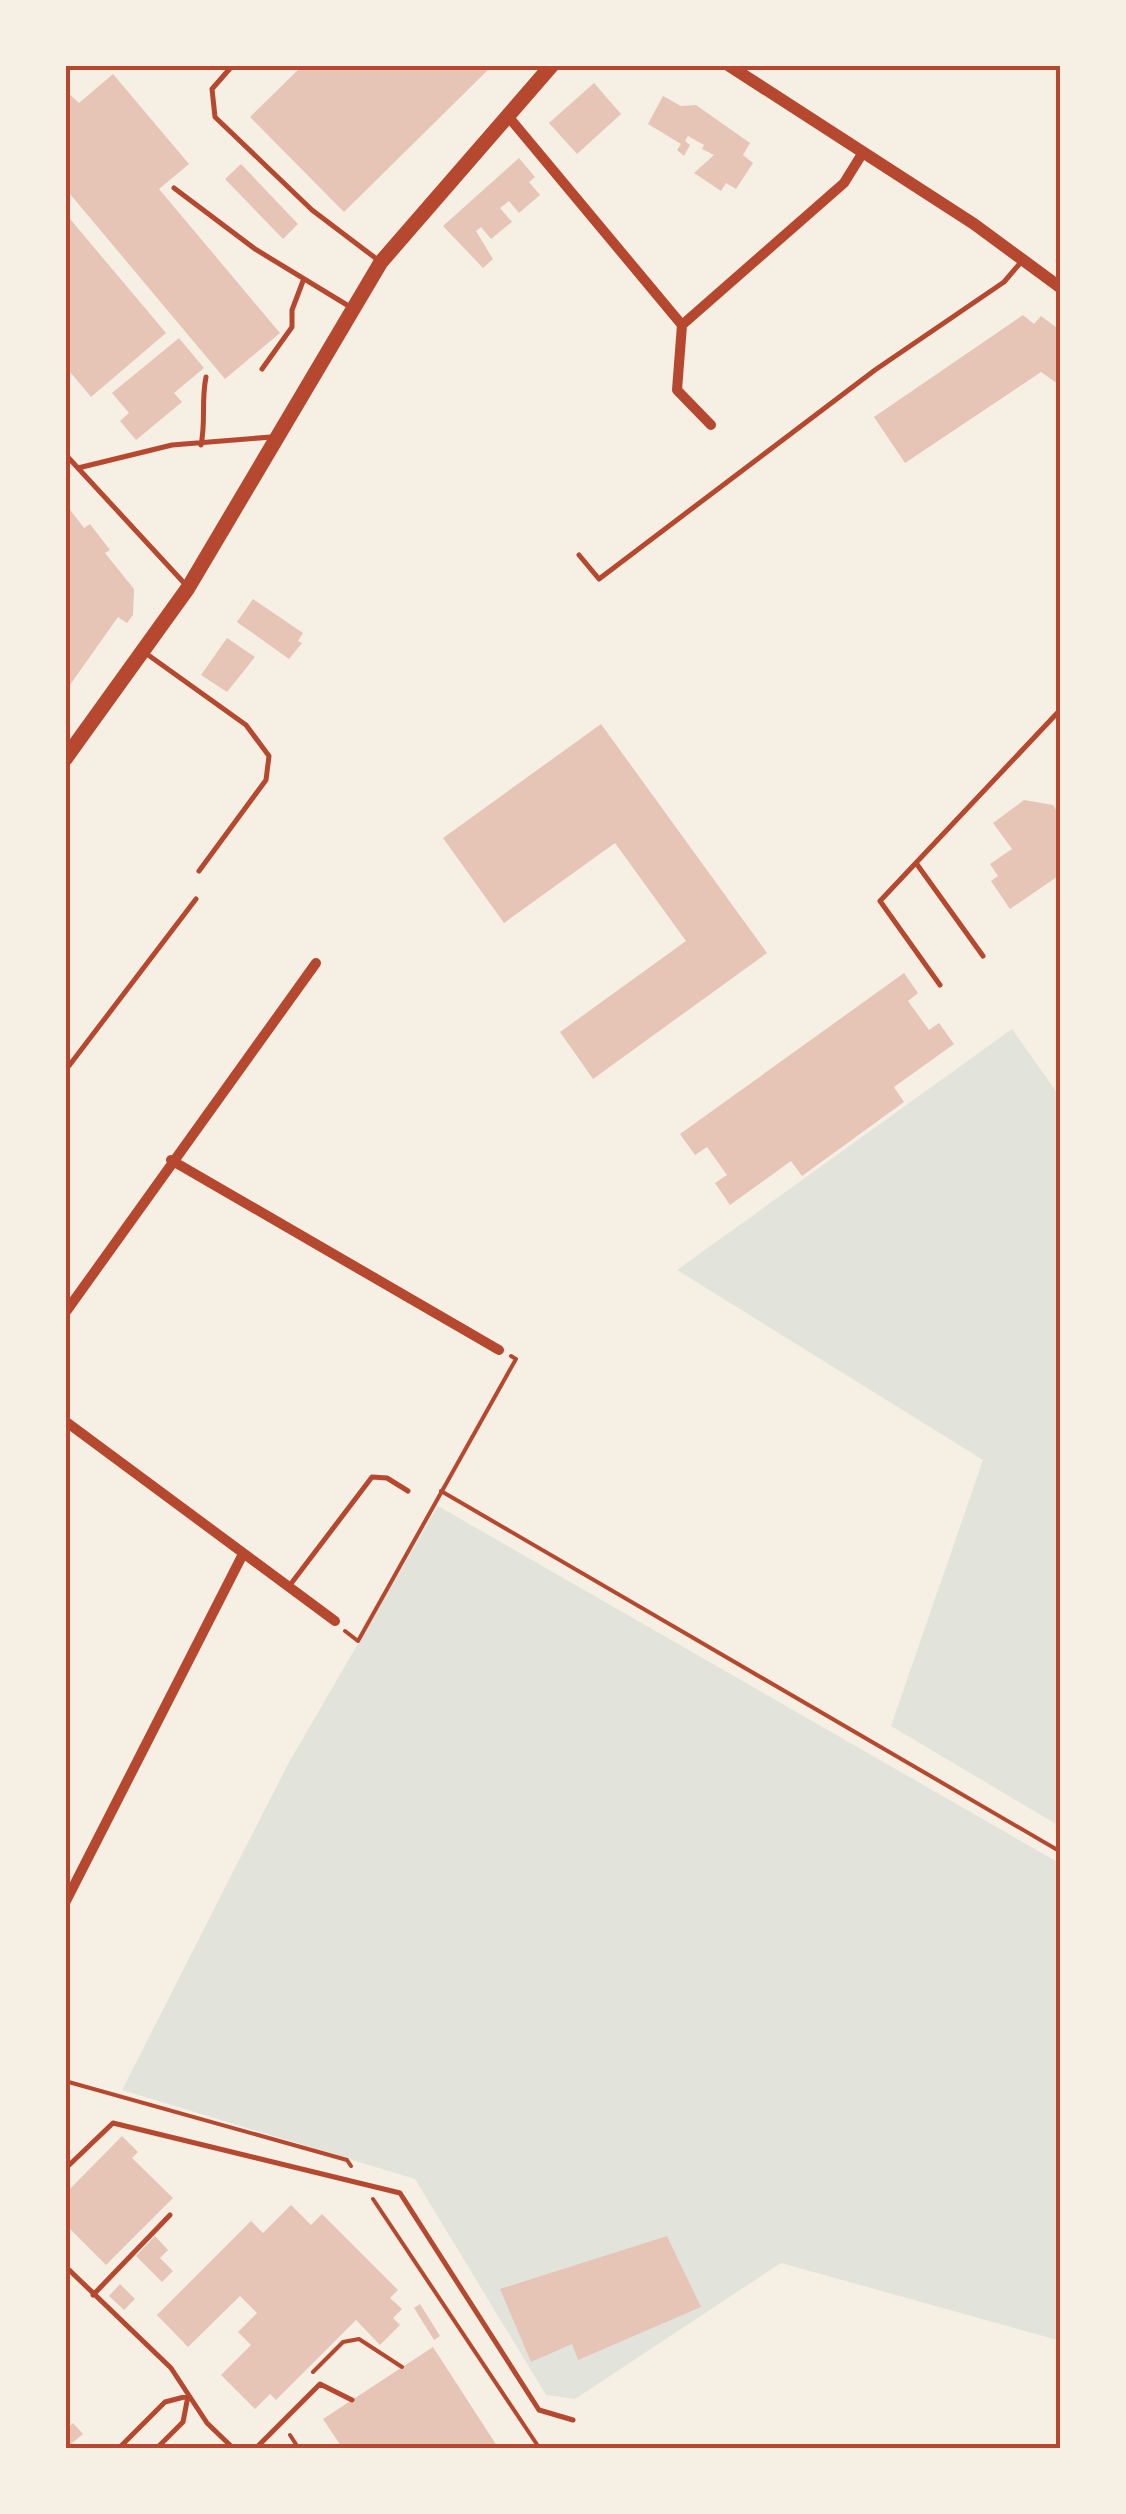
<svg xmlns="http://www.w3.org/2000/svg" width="1126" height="2514" viewBox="0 0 1126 2514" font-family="'Fira Sans Condensed',sans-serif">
  <rect width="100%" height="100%" fill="#f6efe4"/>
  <!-- green -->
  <path fill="#e2e4dc" d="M1012,1029L1061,1098V1827L891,1726L983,1460L677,1270Z
    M438,1506L1061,1864V2341L781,2263L575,2399L546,2395L415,2179L122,2090L288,1764Z"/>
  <!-- building -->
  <path fill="#e6c5b7" d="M303,65H493L344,212L250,117Z
    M113,74L189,164L159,189L280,333L225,379L65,188V90L79,103Z
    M594,83L621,114L577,154L549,123Z
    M663,96L681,106L696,105L750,143L743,155L753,163L736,189L726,183L721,191L694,173L714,155L702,149L704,145L688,136L685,141L690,145L684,156L677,150L681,144L648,124Z
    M519,158L535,177L529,182L540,195L519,213L509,201L500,208L512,222L491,239L481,227L476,231L493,259L483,268L443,226Z
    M241,164L298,224L283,239L225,179Z
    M65,213L166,333L91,397L65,366Z
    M1023,315L1034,324L1041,316L1061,331V386L1041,372L905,463L874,417Z
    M179,338L204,368L174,393L182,402L136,440L120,421L129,413L112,393Z
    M65,503L84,528L90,524L110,550L105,553L134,589L133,615L127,623L118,617L65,692Z
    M253,599L303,633L298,641L302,643L289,659L237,622Z
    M227,638L255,657L227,692L201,675Z
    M601,724L767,953L593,1079L560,1032L686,941L615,843L504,923L443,838Z
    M1024,800L1053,805L1061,817L1057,820L1061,826V874L1010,909L991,881L998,876L990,864L1012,849L993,823Z
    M904,973L918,993L908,1001L929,1030L939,1023L954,1044L894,1087L904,1102L802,1176L791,1161L730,1205L715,1183L727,1175L707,1147L695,1155L680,1134Z
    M122,2136L138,2152L132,2158L173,2198L106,2265L65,2224V2194Z
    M291,2205L311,2225L322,2214L398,2290L390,2298L402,2309L393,2318L400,2325L380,2345L356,2320L276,2400L270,2394L255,2409L221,2375L251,2345L238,2332L257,2313L240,2296L188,2347L157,2315L251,2221L263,2233Z
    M155,2236L168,2250L160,2258L173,2271L162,2282L136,2256Z
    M667,2236L701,2307L578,2360L572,2344L531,2362L500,2289Z
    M120,2284L135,2299L124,2310L109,2296Z
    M420,2304L440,2336L434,2340L414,2308Z
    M433,2347L499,2449H343L323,2419Z
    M73,2423L83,2434L65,2449V2431Z"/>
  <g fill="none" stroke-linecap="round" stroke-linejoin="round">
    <!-- path -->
    <path stroke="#b5482f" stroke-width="4" d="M441,1491L1061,1852
      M345,1631L358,1641L516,1359L511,1356
      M65,2081L347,2160L351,2166
      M373,2199L540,2449
      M313,2372L343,2342L359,2339L402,2367
      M290,2435L299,2449"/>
    <!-- service -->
    <path stroke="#b5482f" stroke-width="5" d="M233,65L212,89L215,117L312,210L378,260
      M174,188L255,249L352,308
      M262,369L292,327V310L303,281
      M201,445C206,421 201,401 206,377
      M65,454L185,584
      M78,468L172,445L271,437
      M579,555L599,579L875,370L1004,282L1022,261
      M144,652L246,725L269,756L266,780L199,871
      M916,863L983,956
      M940,985L880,901L1061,709
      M65,1071L196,899
      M290,1585L372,1477L387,1478L408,1491
      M65,2169L113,2123L400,2193L539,2410L573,2420
      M65,2266L171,2368L207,2423L234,2449
      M93,2295L170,2215
      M118,2449L165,2402L188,2396L183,2422L156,2449
      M255,2449L320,2384L352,2400"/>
    <!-- minor -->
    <path stroke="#b5482f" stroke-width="10" d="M507,115L682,325L844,183L862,154
      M682,325L677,390L711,425
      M171,1160L499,1350
      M65,1313L316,963
      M65,1421L335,1621
      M65,1903L243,1554"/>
    <!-- tertiary -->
    <path stroke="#b5482f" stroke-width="12" d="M728,65L974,224L1061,288"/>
    <!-- primary -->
    <path stroke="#b5482f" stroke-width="15" d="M65,759L188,588L381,262L552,65"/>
  </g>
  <!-- border -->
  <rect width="1126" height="2514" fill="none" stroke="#f6efe4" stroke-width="135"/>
  <rect x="68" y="68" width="990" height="2378" fill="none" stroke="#b5482f" stroke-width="4"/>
</svg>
